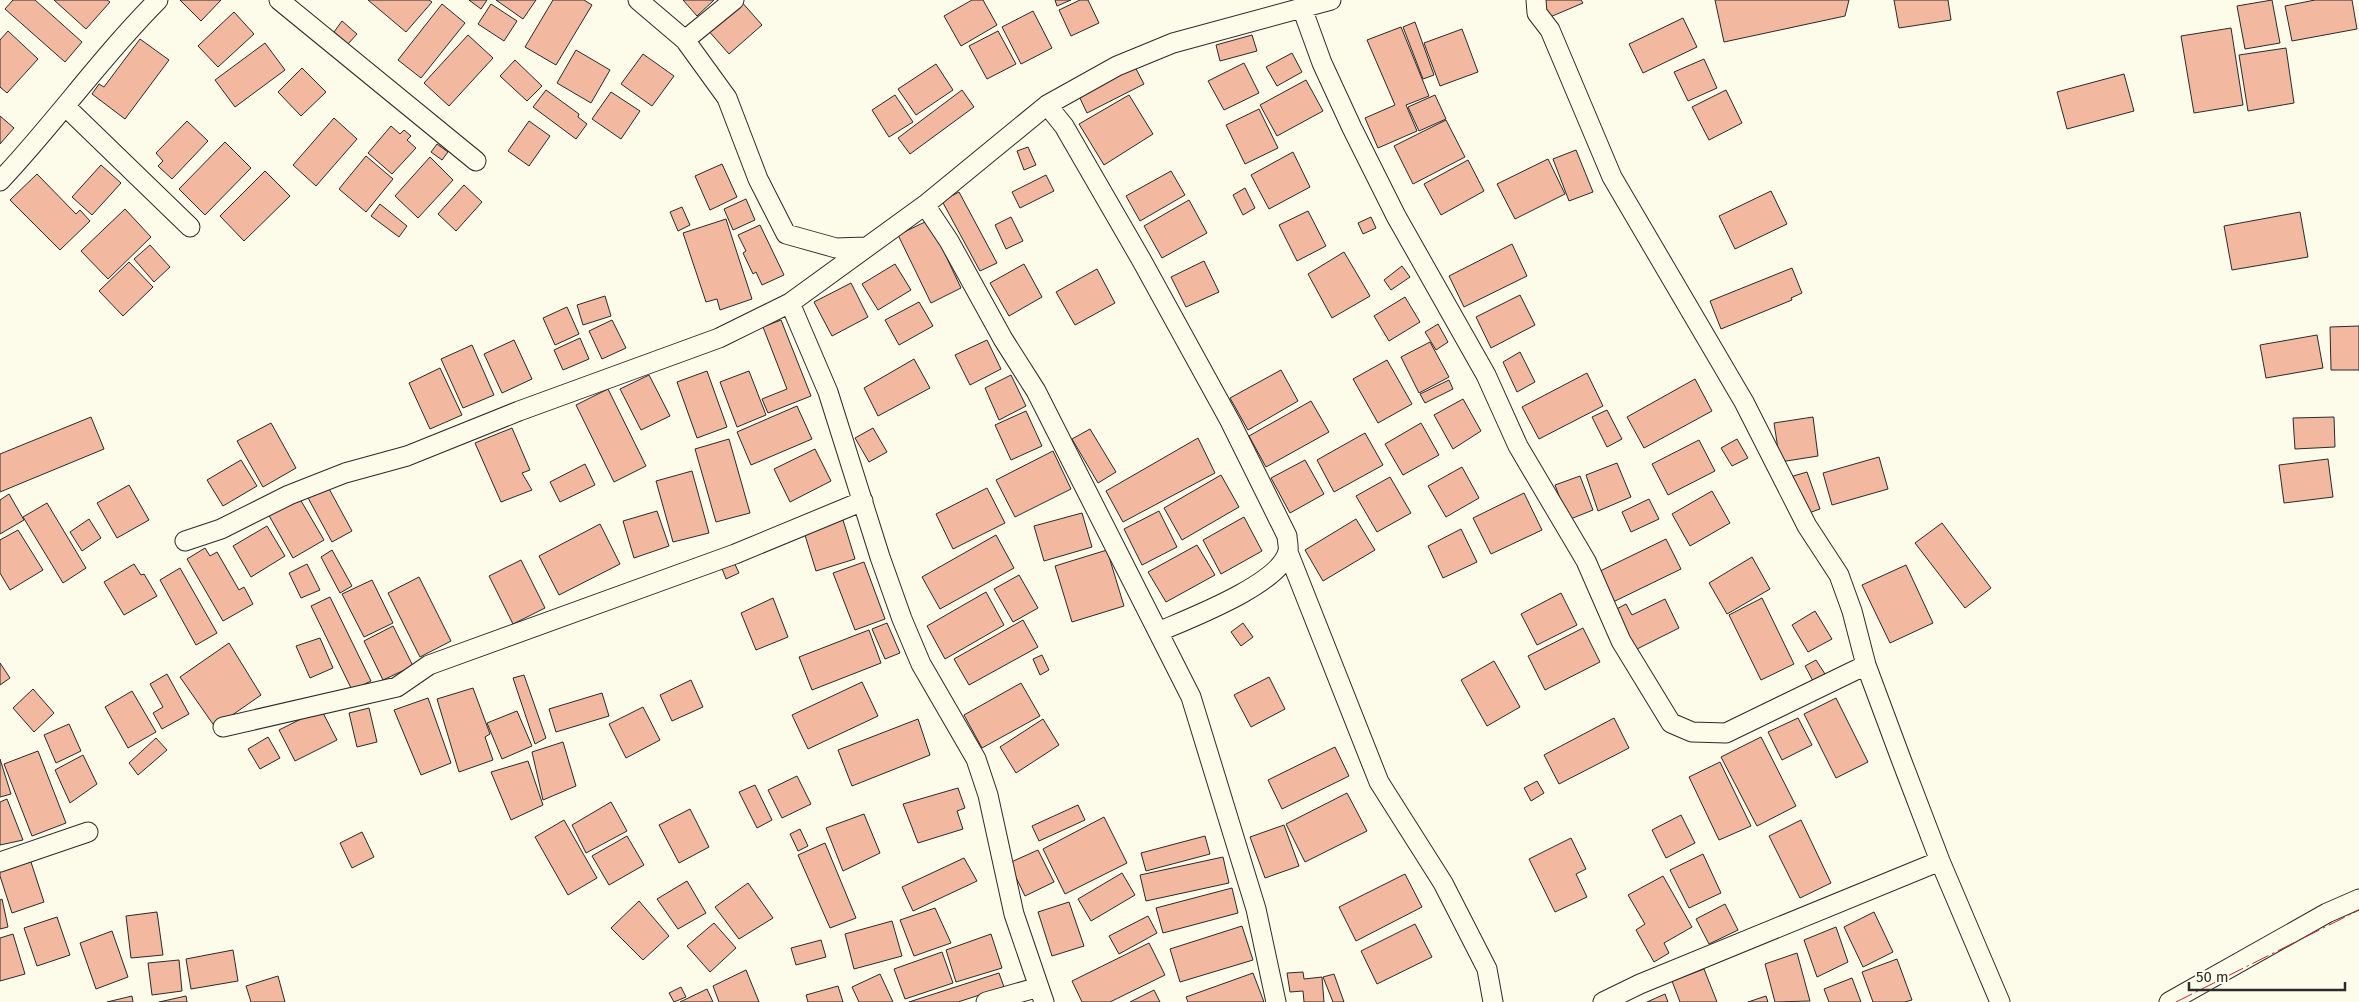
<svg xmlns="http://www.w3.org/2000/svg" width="2359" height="1002" viewBox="0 0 2359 1002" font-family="'Fira Sans',sans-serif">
  <rect width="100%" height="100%" fill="#fdfbea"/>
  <!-- building -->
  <path fill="#f2b8a0" stroke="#2b2b2b" d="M13,0H35L82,42L65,62L5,9Z
    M54,0H107L110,2L86,29Z
    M180,0H221L201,21Z
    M368,0H429L432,2L406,32Z
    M469,0H487L481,9Z
    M496,0H536L523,19Z
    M553,0H584L592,5L556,65L525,47Z
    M683,0H714L697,16Z
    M740,0L762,25L729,54L707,29Z
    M972,0H983L997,25L961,46L944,16Z
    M1055,0H1071L1057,6Z
    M1080,0H1088L1099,23L1071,36L1059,10Z
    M1544,0H1581L1583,3L1543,20Z
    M1715,0H1849L1845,16L1724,42Z
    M1894,0H1948L1951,20L1899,28Z
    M2272,0L2280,43L2245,49L2237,6Z
    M2315,0H2352L2357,29L2292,41L2285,6Z
    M442,4L465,23L421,78L398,60Z
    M491,4L517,21L504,41L478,24Z
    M1033,11L1052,48L1021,64L1002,27Z
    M234,12L254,34L218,67L198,46Z
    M1683,18L1697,47L1643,73L1629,44Z
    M342,21L357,34L348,44L334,32Z
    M1415,22L1434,75L1423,79L1403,27Z
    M1401,27L1429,96L1406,105L1417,131L1378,148L1365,118L1395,105L1367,40Z
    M2231,28L2243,105L2194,113L2181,36Z
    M1462,29L1478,72L1440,86L1424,43Z
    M8,31L38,59L7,93L0,87V40Z
    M998,31L1016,64L987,79L969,46Z
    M468,35L493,58L449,106L424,83Z
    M1252,35L1257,51L1220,61L1216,45Z
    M140,39L169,60L125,119L92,94L99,84L104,87Z
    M265,43L285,70L235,107L215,80Z
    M2286,48L2294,103L2248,111L2239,55Z
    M576,50L610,70L591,103L557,83Z
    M1292,53L1302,72L1277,86L1266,67Z
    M643,54L674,76L652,106L621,84Z
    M1704,59L1717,88L1688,101L1674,72Z
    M515,60L542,86L527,101L500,76Z
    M1244,63L1259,93L1224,110L1208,81Z
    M936,64L953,90L916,115L898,89Z
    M1134,65L1144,84L1087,113L1078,94Z
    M302,68L326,92L301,116L278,92Z
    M2124,74L2134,111L2067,129L2057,92Z
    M1306,80L1323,111L1277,136L1260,105Z
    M546,90L579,114L578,117L587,124L576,139L533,107Z
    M962,90L974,107L910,154L898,138Z
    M1726,90L1742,123L1709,140L1692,107Z
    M611,92L640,111L621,139L592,119Z
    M895,95L913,122L889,137L872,110Z
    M1129,95L1153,134L1104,165L1079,124Z
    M1435,95L1446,119L1419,131L1408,107Z
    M1259,109L1278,148L1245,164L1226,125Z
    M0,116L14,128L0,144Z
    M334,118L357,139L316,186L293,165Z
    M1446,120L1465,157L1413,184L1394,146Z
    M187,121L208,141L172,179L158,166L163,161L156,153Z
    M529,121L550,136L529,166L508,151Z
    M391,126L400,134L404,130L411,136L407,140L416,148L392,174L368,153Z
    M225,142L251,168L205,215L179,189Z
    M437,144L448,152L442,160L431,152Z
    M1028,147L1036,165L1024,170L1017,151Z
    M1576,150L1593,192L1569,201L1553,159Z
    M1293,152L1310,187L1269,209L1251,175Z
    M366,156L393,179L366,212L339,189Z
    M430,157L453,180L418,218L395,196Z
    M1548,159L1565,194L1515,219L1497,184Z
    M1468,160L1484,191L1441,215L1424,184Z
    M722,164L737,197L710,210L695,176Z
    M101,165L121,183L92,215L72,197Z
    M265,171L290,196L244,241L220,216Z
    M1171,171L1185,195L1140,221L1126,196Z
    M37,174L76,214L80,210L90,221L60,250L10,200Z
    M1046,175L1054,191L1020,208L1012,192Z
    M464,185L482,202L456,231L438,214Z
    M1245,188L1255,208L1243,215L1233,195Z
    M1771,191L1787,224L1735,249L1719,216Z
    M959,192L997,263L980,271L942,201Z
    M746,199L755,220L733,230L724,209Z
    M1189,200L1207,233L1162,258L1144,226Z
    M380,204L407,226L399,237L371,216Z
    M682,207L690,225L678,231L670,212Z
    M125,209L151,237L108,279L81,251Z
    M1308,211L1326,246L1297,261L1279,225Z
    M2300,212L2308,257L2232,270L2224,226Z
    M1011,217L1023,241L1006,249L995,225Z
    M1371,217L1376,228L1363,234L1358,223Z
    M726,219L752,299L720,310L717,299L706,302L683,233Z
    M929,220L961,288L931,303L898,235Z
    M760,225L784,275L762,285L756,272L753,274L743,253L746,251L738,235Z
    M1512,244L1527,276L1464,307L1449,276Z
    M150,245L170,267L154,282L134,259Z
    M1344,252L1370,296L1332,318L1308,274Z
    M1204,261L1219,292L1186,307L1171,277Z
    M129,262L153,287L123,316L99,291Z
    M895,264L911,290L878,310L862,284Z
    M1024,264L1042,297L1009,316L990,283Z
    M1402,266L1410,277L1391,290L1384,280Z
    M1792,268L1802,293L1791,298L1792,300L1721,329L1710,301Z
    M1097,269L1115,303L1075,325L1056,292Z
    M851,283L868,317L832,336L814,302Z
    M1520,295L1535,325L1491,348L1476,317Z
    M605,296L611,316L583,325L577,305Z
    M1405,297L1420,322L1389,341L1374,316Z
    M919,302L933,326L899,345L885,320Z
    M567,307L579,334L555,345L543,318Z
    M612,320L626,348L602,359L589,331Z
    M781,320L811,396L768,413L762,399L787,389L763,327Z
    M1438,324L1448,342L1436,350L1425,332Z
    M2359,326V370H2331L2330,327Z
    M2317,335L2323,368L2266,378L2260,345Z
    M580,338L589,359L563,370L554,350Z
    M514,340L532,379L502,393L484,354Z
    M987,340L1001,369L970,385L955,355Z
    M1430,342L1449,377L1419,393L1401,357Z
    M472,345L494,395L463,408L441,359Z
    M1520,352L1535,382L1517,392L1503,362Z
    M914,359L930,388L878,416L864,388Z
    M1387,360L1412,404L1378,423L1353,379Z
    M440,368L462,415L430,429L409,383Z
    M1281,370L1298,401L1248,430L1230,398Z
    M707,371L727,427L697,438L677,382Z
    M749,371L766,415L737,427L720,382Z
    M1587,373L1603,406L1539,439L1522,407Z
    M649,375L670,416L641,430L620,389Z
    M1011,375L1026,406L999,420L985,388Z
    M1695,379L1712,411L1644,448L1627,417Z
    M1449,380L1453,389L1425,403L1420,394Z
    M608,389L646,466L614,482L576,405Z
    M1463,399L1481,431L1453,449L1434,415Z
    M1311,401L1329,432L1266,467L1249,436Z
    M797,406L812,439L751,465L737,432Z
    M1607,410L1622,439L1607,447L1592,417Z
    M1026,411L1042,446L1011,460L995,425Z
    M91,417L104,449L0,492V454Z
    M1813,417L1818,456L1780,462L1774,423Z
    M2334,417L2335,447L2295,449L2293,418Z
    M271,423L296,468L263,487L237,441Z
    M1421,423L1439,455L1403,475L1385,444Z
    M512,428L530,470L522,473L532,490L501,502L475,443Z
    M873,428L887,452L869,462L855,438Z
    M1090,429L1116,472L1098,483L1072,439Z
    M1365,433L1383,465L1334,492L1317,460Z
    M1198,438L1215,473L1123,522L1106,491Z
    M729,439L750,513L716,522L695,449Z
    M1737,439L1748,458L1732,466L1721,448Z
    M1699,440L1715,471L1668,495L1652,464Z
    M815,449L831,481L790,502L774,469Z
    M1053,451L1071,489L1015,517L996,480Z
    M1879,457L1888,489L1832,505L1823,473Z
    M2328,459L2333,497L2284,503L2279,465Z
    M241,460L257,486L223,506L207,480Z
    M1305,460L1324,494L1290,513L1271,478Z
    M1617,463L1631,497L1598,511L1586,475Z
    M585,464L595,485L560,502L550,482Z
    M1462,467L1479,498L1446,517L1428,486Z
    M692,471L709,533L673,542L656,481Z
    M1807,472L1820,509L1803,515L1790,477Z
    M1221,475L1239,507L1182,540L1164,508Z
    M1580,476L1593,510L1568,520L1555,485Z
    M1390,477L1411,513L1377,532L1356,496Z
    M129,485L149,520L117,538L97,503Z
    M327,485L352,531L332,542L307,496Z
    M987,488L1005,523L953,549L936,514Z
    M1712,491L1730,523L1690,546L1672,514Z
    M1524,493L1542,530L1491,554L1473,518Z
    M9,494L24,520L0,534V500Z
    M297,494L324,540L293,558L267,512Z
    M1649,499L1659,519L1631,532L1622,512Z
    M47,503L86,568L63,583L23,517Z
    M657,511L669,546L634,558L623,521Z
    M1159,511L1177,547L1142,565L1124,529Z
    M1082,513L1092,547L1044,561L1034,526Z
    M1244,517L1262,551L1221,574L1203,540Z
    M89,519L101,538L82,551L70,532Z
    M1356,519L1375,550L1323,581L1305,550Z
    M843,520L855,559L816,571L804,532Z
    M1942,523L1991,588L1965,608L1915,543Z
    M600,524L620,564L559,595L539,556Z
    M267,526L285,556L251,577L233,546Z
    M1461,529L1477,562L1443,578L1428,546Z
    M18,530L43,570L10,590L0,573V540Z
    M996,535L1014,568L940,609L922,577Z
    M1666,539L1681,569L1611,603L1596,573Z
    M1197,545L1215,575L1166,602L1148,572Z
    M205,548L210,556L217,552L239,590L244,587L253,604L223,621L187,559Z
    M332,550L352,586L340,593L321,557Z
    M1107,550L1124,606L1072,622L1055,566Z
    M1752,557L1770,589L1727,614L1709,583Z
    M521,560L545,608L513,624L489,576Z
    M733,560L739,573L726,579L721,566Z
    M864,562L885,619L855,630L833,573Z
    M134,564L141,575L144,574L157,596L124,615L104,582Z
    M307,564L320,590L301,598L289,573Z
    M1906,565L1933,623L1890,643L1862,585Z
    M180,568L217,633L196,645L160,580Z
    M1019,575L1038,608L1013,622L994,589Z
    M419,577L451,641L420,657L388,593Z
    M372,580L393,623L364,637L342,594Z
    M986,592L1004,625L945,659L927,626Z
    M1561,593L1577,625L1537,645L1521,614Z
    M330,597L371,681L352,690L311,606Z
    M773,598L788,637L756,650L741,613Z
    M1762,598L1794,664L1761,680L1729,615Z
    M1665,599L1679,628L1633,651L1613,611L1626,604L1632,615Z
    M1815,611L1832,639L1808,652L1792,625Z
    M1023,620L1038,647L969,685L954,659Z
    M887,623L900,653L885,659L872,629Z
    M1243,623L1253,637L1241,646L1231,632Z
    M393,626L413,666L383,680L364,641Z
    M1583,628L1600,662L1545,690L1528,656Z
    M869,630L881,663L812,690L799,657Z
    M320,638L333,668L310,678L296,646Z
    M229,643L261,695L215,727L180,677Z
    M1042,655L1049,670L1040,675L1033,659Z
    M1816,660L1825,674L1813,681L1805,666Z
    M1494,661L1520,707L1487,726L1461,680Z
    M0,663L10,678L0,685Z
    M167,674L189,714L162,729L153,713L163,707L150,684Z
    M524,675L546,738L535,744L513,678Z
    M1269,677L1285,709L1251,727L1234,695Z
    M691,680L703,707L672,721L660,695Z
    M862,682L878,716L808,749L792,715Z
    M1021,683L1040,716L982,748L964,715Z
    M473,688L490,734L485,737L493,760L459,772L437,699Z
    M33,689L54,713L34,732L13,708Z
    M132,691L156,732L128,748L105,707Z
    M602,693L609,716L556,732L549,709Z
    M428,698L451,763L421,775L394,710Z
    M1836,698L1868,762L1836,778L1804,714Z
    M643,707L660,740L626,758L609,724Z
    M369,708L377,742L357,747L349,713Z
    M321,709L337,740L295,761L279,730Z
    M517,711L532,746L502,759L487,723Z
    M1614,718L1629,748L1559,784L1544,755Z
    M1798,718L1812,745L1782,760L1768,732Z
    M918,719L930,755L852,786L838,750Z
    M1043,719L1059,745L1016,773L1000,747Z
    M69,724L81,751L56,763L44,735Z
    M268,737L280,758L260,769L248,749Z
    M1761,737L1796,806L1757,826L1721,757Z
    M156,738L167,750L138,775L129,763Z
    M563,742L576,786L543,800L532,752Z
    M1335,747L1349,776L1282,809L1268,780Z
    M38,751L66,823L32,836L4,764Z
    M83,755L97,784L70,803L55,770Z
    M0,759L11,794L0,797Z
    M528,761L543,805L511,820L491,772Z
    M1720,762L1751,826L1719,840L1689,777Z
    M797,776L811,804L782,818L768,790Z
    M1537,781L1544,793L1531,801L1524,788Z
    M755,785L772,820L757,828L739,792Z
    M958,788L965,808L957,811L963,829L918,843L903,804Z
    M1347,793L1367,831L1305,862L1286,824Z
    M7,799L23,840L0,845V802Z
    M611,802L627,831L586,853L572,825Z
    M1078,805L1085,820L1039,841L1032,826Z
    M690,809L709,847L679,863L659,825Z
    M864,814L880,853L843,871L826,828Z
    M1681,815L1695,843L1666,858L1652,830Z
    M1104,817L1127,863L1065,894L1043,849Z
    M564,820L597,878L568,895L535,837Z
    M1801,820L1831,883L1800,898L1769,836Z
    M1284,825L1299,866L1265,878L1250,837Z
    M800,829L808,846L798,851L790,834Z
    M362,832L374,857L352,868L340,843Z
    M627,836L644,865L609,885L592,856Z
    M1205,836L1210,854L1146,871L1141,853Z
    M1571,838L1586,869L1576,874L1587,897L1555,912L1529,859Z
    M825,843L856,918L830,928L798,855Z
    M1038,850L1054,882L1025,896L1009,863Z
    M1703,854L1721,893L1689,908L1670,870Z
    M29,856L44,902L12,913L0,876V865Z
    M1223,857L1229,883L1146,901L1140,875Z
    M964,858L977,881L913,911L902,887Z
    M1122,873L1135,895L1091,921L1078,899Z
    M1405,874L1422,907L1356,941L1339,907Z
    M1663,876L1692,927L1664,943L1669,953L1654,962L1636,930L1645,924L1628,895Z
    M687,881L706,913L678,929L657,899Z
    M748,883L773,918L739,939L715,907Z
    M1232,888L1238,913L1163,933L1156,908Z
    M2,899L8,927L0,929V900Z
    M639,901L669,936L643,960L611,928Z
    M1069,902L1084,946L1052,956L1038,912Z
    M1725,904L1738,930L1709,944L1696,919Z
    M935,908L951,943L914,956L900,920Z
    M157,912L163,955L131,958L126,916Z
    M1874,912L1893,952L1863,967L1844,927Z
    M1148,916L1157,933L1119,954L1109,936Z
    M57,917L70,955L37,966L24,928Z
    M892,921L902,956L854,969L845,934Z
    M714,923L736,948L710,972L687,946Z
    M1415,924L1432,957L1377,984L1361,951Z
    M1242,926L1253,960L1180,982L1170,949Z
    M1836,927L1848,962L1817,977L1804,940Z
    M112,931L128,977L96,989L80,943Z
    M13,934L25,974L0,981V938Z
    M991,934L1002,968L956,982L946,950Z
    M821,940L826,957L796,965L791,948Z
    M1149,943L1165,975L1110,1002H1082L1072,981Z
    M233,950L238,981L191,989L186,959Z
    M942,952L953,983L905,999L894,969Z
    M1797,953L1810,1001L1775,1002L1765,964Z
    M1897,959L1912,1000L1905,1002H1873L1862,972Z
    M179,960L182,991L152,995L148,963Z
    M1704,969L1717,1002H1680L1672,981Z
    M746,970L759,1002H719L713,986Z
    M1303,972L1304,979L1322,977L1324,1002H1304L1303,991L1290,992L1287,973Z
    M999,973L1004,987L958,1002H909Z
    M1253,973L1264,1002H1188L1186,997Z
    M880,974L893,1002H859L852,987Z
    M1334,974L1344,1002H1333L1323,977Z
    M278,976L285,1002H251L246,986Z
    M1852,978L1861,1002H1829L1824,989Z
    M838,986L843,1002H808L806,995Z
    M681,987L686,997L674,1002L669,993Z
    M707,989L713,1002H680Z
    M1154,990L1160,1002H1130Z
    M1665,994L1668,1002H1647Z
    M132,996L133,1002H107Z
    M186,996L187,1002H159Z
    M1766,996L1768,1002H1748Z"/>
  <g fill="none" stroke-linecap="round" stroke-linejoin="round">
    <!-- minor casing -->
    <g stroke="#2b2b2b" stroke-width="21">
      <path id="minor" d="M279,0L476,161
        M638,0L685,40L727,98L758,179L786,234L836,248L866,247
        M1536,0L1537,13L1550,30L1612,177L1744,402L1807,526L1839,575L1852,611L1866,665L1901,759L1940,861L2000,1002
        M1302,8L1322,63L1352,128L1396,216L1486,375L1518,446L1586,561L1621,641L1671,723L1692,732L1726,733L1866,665
        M685,40L734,0
        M1047,105L1064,126L1142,261L1230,421L1287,536C1287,540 1289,547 1288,551C1281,584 1188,619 1158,632
        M65,106L190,227
        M0,181C55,123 101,57 158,0
        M925,205L949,241L1003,339L1036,391L1191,697L1256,909L1276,1002
        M790,303L828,392L880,557L902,619L921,664L976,759L988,795L1014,914L1044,1002
        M185,541L221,529L289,495L345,473L407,456L519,411L719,338L790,303L925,205L1047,105L1117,66L1173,43L1331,0
        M1288,552L1379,782L1443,883L1487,969L1493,1002
        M223,727L397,687L429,665L735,554L863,501
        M0,862L88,832
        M986,1002L1039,987
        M1603,1002L1640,984L1940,861
        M2169,1002L2327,913L2359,899"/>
    </g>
    <!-- minor -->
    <use href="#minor" stroke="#fdfbea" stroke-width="19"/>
    <!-- power -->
    <path stroke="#c62828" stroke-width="1" stroke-dasharray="18 4 2.5 4" stroke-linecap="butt" d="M2176,1002L2359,910"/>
  </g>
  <!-- scale -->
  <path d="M2189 982v8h156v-8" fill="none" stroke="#2b2b2b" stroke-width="2.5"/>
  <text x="2196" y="982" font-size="15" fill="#2b2b2b" stroke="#fdfbea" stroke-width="4" paint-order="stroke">50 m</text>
</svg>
